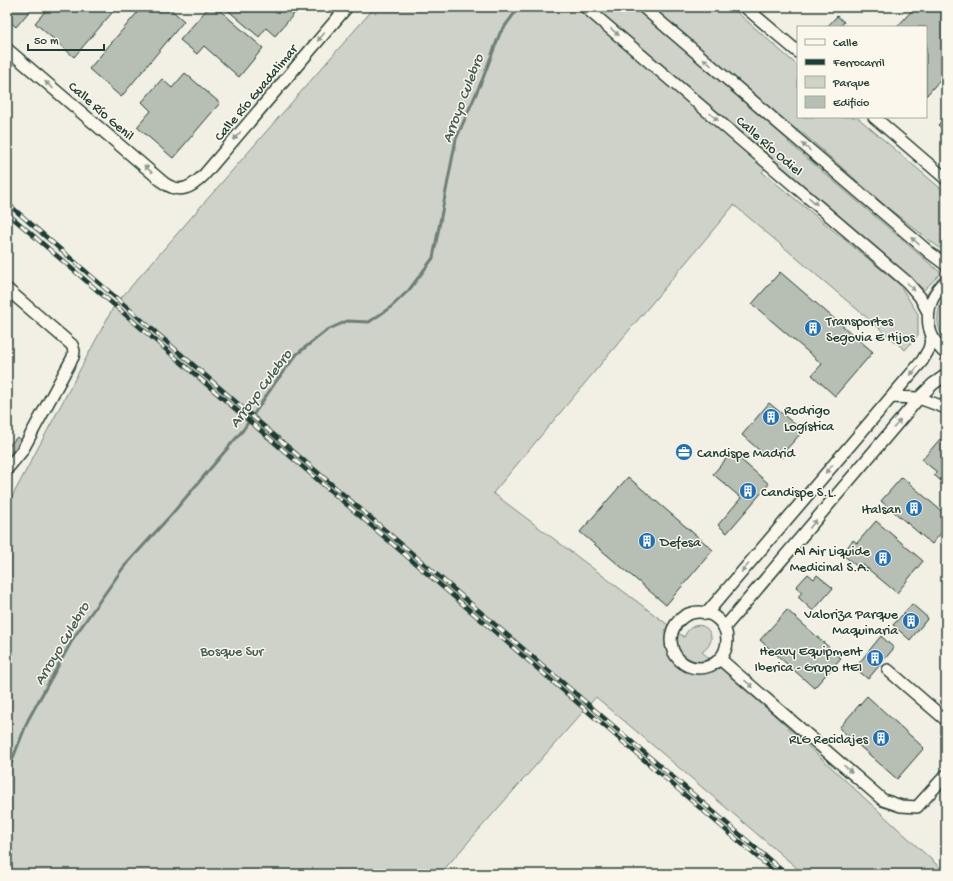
<svg xmlns="http://www.w3.org/2000/svg" width="953" height="881" viewBox="0 0 953 881" font-family="'Gochi Hand',sans-serif">
  <rect width="100%" height="100%" fill="#f2f0e5"/>
  <filter id="ink" filterUnits="userSpaceOnUse"><feTurbulence type="fractalNoise" baseFrequency=".025" numOctaves="2"/><feDisplacementMap in="SourceGraphic" scale="8" xChannelSelector="R" yChannelSelector="G"/><feConvolveMatrix kernelMatrix="1 2 1 2 8 2 1 2 1" color-interpolation-filters="sRGB"/></filter>
  <g filter="url(#ink)">
    <!-- green -->
    <path fill="#cfd2c8" stroke="#77887e" d="M375,7H731L798,66V117H857L946,193V253L888,208L798,129L788,142L941,273L924,290L773,160L762,172L899,284L918,314V335L905,350L734,205L493,493L684,637C696,610 726,636 702,652L770,711L946,873V874H804L596,697L440,874H7V506L114,306Z
      M946,294V341C934,327 936,308 946,294Z"/>
    <g fill="none" stroke-linecap="round" stroke-linejoin="round">
      <!-- stream -->
      <path stroke="#6e7f75" stroke-width="3" d="M7,776V773L28,720L74,637L123,568L171,515L243,430L277,380L297,354L327,330L347,321L369,322L391,307L409,290L433,258L456,139L483,78L500,33L519,7
        M7,795L9,822L7,847"/>
    </g>
    <!-- building -->
    <path fill="#b7beb3" stroke="#1f3d34" d="M7,7H33L16,27L7,19Z
      M49,7H117L74,57L35,23Z
      M142,7H168L184,21L121,97L89,69Z
      M209,7H220L218,9L263,48L239,77L204,46L197,54L180,40Z
      M224,7H300L275,36L266,28L259,37Z
      M915,7H946V73L926,96V27H897Z
      M837,16L844,22L840,27H827Z
      M185,73L220,103L173,158L137,127L151,111L142,102L162,79L172,88Z
      M946,116V132L938,125Z
      M780,272L873,352L835,396L812,375L822,364L752,304Z
      M769,403L803,431L784,452L786,453L782,458L773,451L767,457L742,435Z
      M17,437L22,441L7,459V448Z
      M940,439L946,444V485L934,475L937,472L922,460Z
      M732,452L769,484L727,533L718,525L741,498L713,474Z
      M628,477L713,550L666,605L580,532Z
      M902,477L946,515V527L932,544L881,501Z
      M876,521L923,561L897,593L862,564L859,568L842,554L853,540L857,543Z
      M808,574L814,579L817,575L833,588L813,611L798,597L802,592L796,587Z
      M912,604L928,618L910,640L893,625Z
      M787,610L841,658L814,688L760,640Z
      M881,636L894,648L868,679L855,668Z
      M867,696L924,748L897,779L839,728Z"/>
    <g fill="none" stroke-linecap="round" stroke-linejoin="round">
      <!-- minor casing -->
      <g stroke="#1f3d34" stroke-width="14">
        <path id="minor" d="M585,7L907,282L920,297L928,312
          M643,7L930,253L946,265
          M745,7L798,52
          M7,49L164,183C180,194 191,188 204,175L347,7
          M874,117L946,179
          M946,281C923,302 922,333 946,354
          M7,289L72,345L74,351L73,357L22,451L7,469
          M891,397L919,398L946,408
          M671 640a28 28 0 1 1 56 0a28 28 0 1 1-56 0Z
          M706,614L922,361L929,349L932,337
          M724,628L919,398L933,384L946,375
          M720,659L883,800L901,806L917,807L946,775
          M888,670L946,720"/>
      </g>
      <!-- minor -->
      <use href="#minor" stroke="#fbf7ec" stroke-width="11"/>
      <!-- rail casing -->
      <g stroke="#1f3d34" stroke-width="4.5">
        <path id="rail" d="M7,203L267,429L786,874
          M7,213L777,874"/>
      </g>
      <!-- rail -->
      <use href="#rail" stroke="#fbf7ec" stroke-width="3" stroke-dasharray="9" stroke-linecap="butt"/>
    </g>
    <!-- one-way arrows -->
    <defs><path id="oneway-solid" d="M-6-.8H1V-3.2L6.5 0L1 3.2V.8H-6Z"/></defs>
    <g fill="#8d9a90">
      <use href="#oneway-solid" transform="translate(615 32) rotate(41)"/>
      <use href="#oneway-solid" transform="translate(321 37) rotate(130)"/>
      <use href="#oneway-solid" transform="translate(707 62) rotate(-139)"/>
      <use href="#oneway-solid" transform="translate(49 85) rotate(-139)"/>
      <use href="#oneway-solid" transform="translate(714 117) rotate(41)"/>
      <use href="#oneway-solid" transform="translate(237 136) rotate(130)"/>
      <use href="#oneway-solid" transform="translate(806 147) rotate(-139)"/>
      <use href="#oneway-solid" transform="translate(148 169) rotate(-139)"/>
      <use href="#oneway-solid" transform="translate(813 201) rotate(41)"/>
      <use href="#oneway-solid" transform="translate(915 241) rotate(-139)"/>
      <use href="#oneway-solid" transform="translate(911 287) rotate(48)"/>
      <use href="#oneway-solid" transform="translate(914 371) rotate(131)"/>
      <use href="#oneway-solid" transform="translate(897 424) rotate(-50)"/>
      <use href="#oneway-solid" transform="translate(829 469) rotate(131)"/>
      <use href="#oneway-solid" transform="translate(813 524) rotate(-50)"/>
      <use href="#oneway-solid" transform="translate(745 568) rotate(131)"/>
      <use href="#oneway-solid" transform="translate(749 684) rotate(41)"/>
      <use href="#oneway-solid" transform="translate(848 769) rotate(41)"/>
    </g>
  </g>
  <!-- icons -->
  <defs>
    <g id="building-disc" transform="scale(0.9)"><circle r="9.5" fill="#1f6fb2" stroke="#fbf7ec"/><path d="M-4-6H4V6H1V3H-1V6H-4ZM-2.5-4.3h1.7v1.8h-1.7ZM.8-4.3h1.7v1.8H.8ZM-2.5-1h1.7V.8h-1.7ZM.8-1h1.7V.8H.8Z" fill="#fff"/></g>
    <g id="office-disc" transform="scale(0.9)"><circle r="9.5" fill="#1f6fb2" stroke="#fbf7ec"/><path d="M-6-3h4V-5.5h4V-3h4V5H-6ZM-1-4.5V-3h2v-1.5ZM-6 0V1H6V0Z" fill="#fff"/></g>
  </defs>
  <g fill-rule="evenodd">
    <use href="#building-disc" x="813" y="328"/>
    <use href="#building-disc" x="771" y="417"/>
    <use href="#office-disc" x="684" y="452"/>
    <use href="#building-disc" x="748" y="491"/>
    <use href="#building-disc" x="914" y="508"/>
    <use href="#building-disc" x="647" y="541"/>
    <use href="#building-disc" x="883" y="558"/>
    <use href="#building-disc" x="911" y="621"/>
    <use href="#building-disc" x="875" y="658"/>
    <use href="#building-disc" x="881" y="738"/>
  </g>
  <g text-anchor="middle" stroke-width="3" stroke-linejoin="round" paint-order="stroke">
    <!-- street labels -->
    <g font-size="14" fill="#1f3d34" stroke="#fbf7ec">
      <text transform="translate(255 92) rotate(-50)" y="5">Calle Río Guadalimar</text>
      <text transform="translate(102 110) rotate(41)" y="5">Calle Río Genil</text>
      <text transform="translate(770 145) rotate(41)" y="5">Calle Río Odiel</text>
    </g>
    <!-- poi labels -->
    <g font-size="14" fill="#1f3d34" stroke="#fbf7ec" text-anchor="start">
      <text x="826" y="325">Transportes<tspan x="826" dy="16">Segovia E Hijos</tspan></text>
      <text x="784" y="414">Rodrigo<tspan x="784" dy="16">Logística</tspan></text>
      <text x="697" y="457">Candispe Madrid</text>
      <text x="761" y="496">Candispe S.L.</text>
      <text x="901" y="513" text-anchor="end">Italsan</text>
      <text x="660" y="546">Defesa</text>
      <text x="870" y="555" text-anchor="end">Al Air Liquide<tspan x="870" dy="16">Medicinal S.A.</tspan></text>
      <text x="898" y="618" text-anchor="end">Valoriza Parque<tspan x="898" dy="16">Maquinaria</tspan></text>
      <text x="862" y="655" text-anchor="end">Heavy Equipment<tspan x="862" dy="16">Iberica - Grupo HEI</tspan></text>
      <text x="868" y="743" text-anchor="end">RLG Reciclajes</text>
    </g>
    <!-- park labels -->
    <g font-size="14" fill="#425b52" stroke="#fbf7ec">
      <text x="232" y="655">Bosque Sur</text>
    </g>
    <!-- water labels -->
    <g font-size="15" font-style="italic" fill="#465e55" stroke="#fbf7ec">
      <text transform="translate(462 98) rotate(-69)" y="5">Arroyo Culebro</text>
      <text transform="translate(260 388) rotate(-53)" y="5">Arroyo Culebro</text>
      <text transform="translate(61 643) rotate(-59)" y="5">Arroyo Culebro</text>
    </g>
  </g>
  <!-- margin -->
  <rect width="953" height="881" fill="none" stroke="#fbf7ec" stroke-width="24"/>
  <rect x="12" y="12" width="929" height="857" fill="none" stroke="#1f3d34" stroke-width="1.5" filter="url(#ink)"/>
  <!-- legend -->
  <rect x="797" y="26" width="130" height="92" fill="#fbf7ec" stroke="#a3ada2"/>
  <rect x="805" y="39" width="20" height="6" fill="#fbf7ec" stroke="#a3ada2"/>
  <text x="833" y="46" font-size="12" fill="#1f3d34">Calle</text>
  <rect x="805" y="59" width="20" height="6" fill="#1f3d34" stroke="#a3ada2"/>
  <text x="833" y="66" font-size="12" fill="#1f3d34">Ferrocarril</text>
  <rect x="805" y="76" width="20" height="12" fill="#cfd2c8" stroke="#a3ada2"/>
  <text x="833" y="86" font-size="12" fill="#1f3d34">Parque</text>
  <rect x="805" y="96" width="20" height="12" fill="#b7beb3" stroke="#a3ada2"/>
  <text x="833" y="106" font-size="12" fill="#1f3d34">Edificio</text>
  <!-- scale -->
  <path d="M28 44v6h76v-6" fill="none" stroke="#1f3d34" stroke-width="2"/>
  <text x="34" y="44" font-size="12" fill="#1f3d34" stroke="#fbf7ec" stroke-width="3" paint-order="stroke">50 m</text>
</svg>
